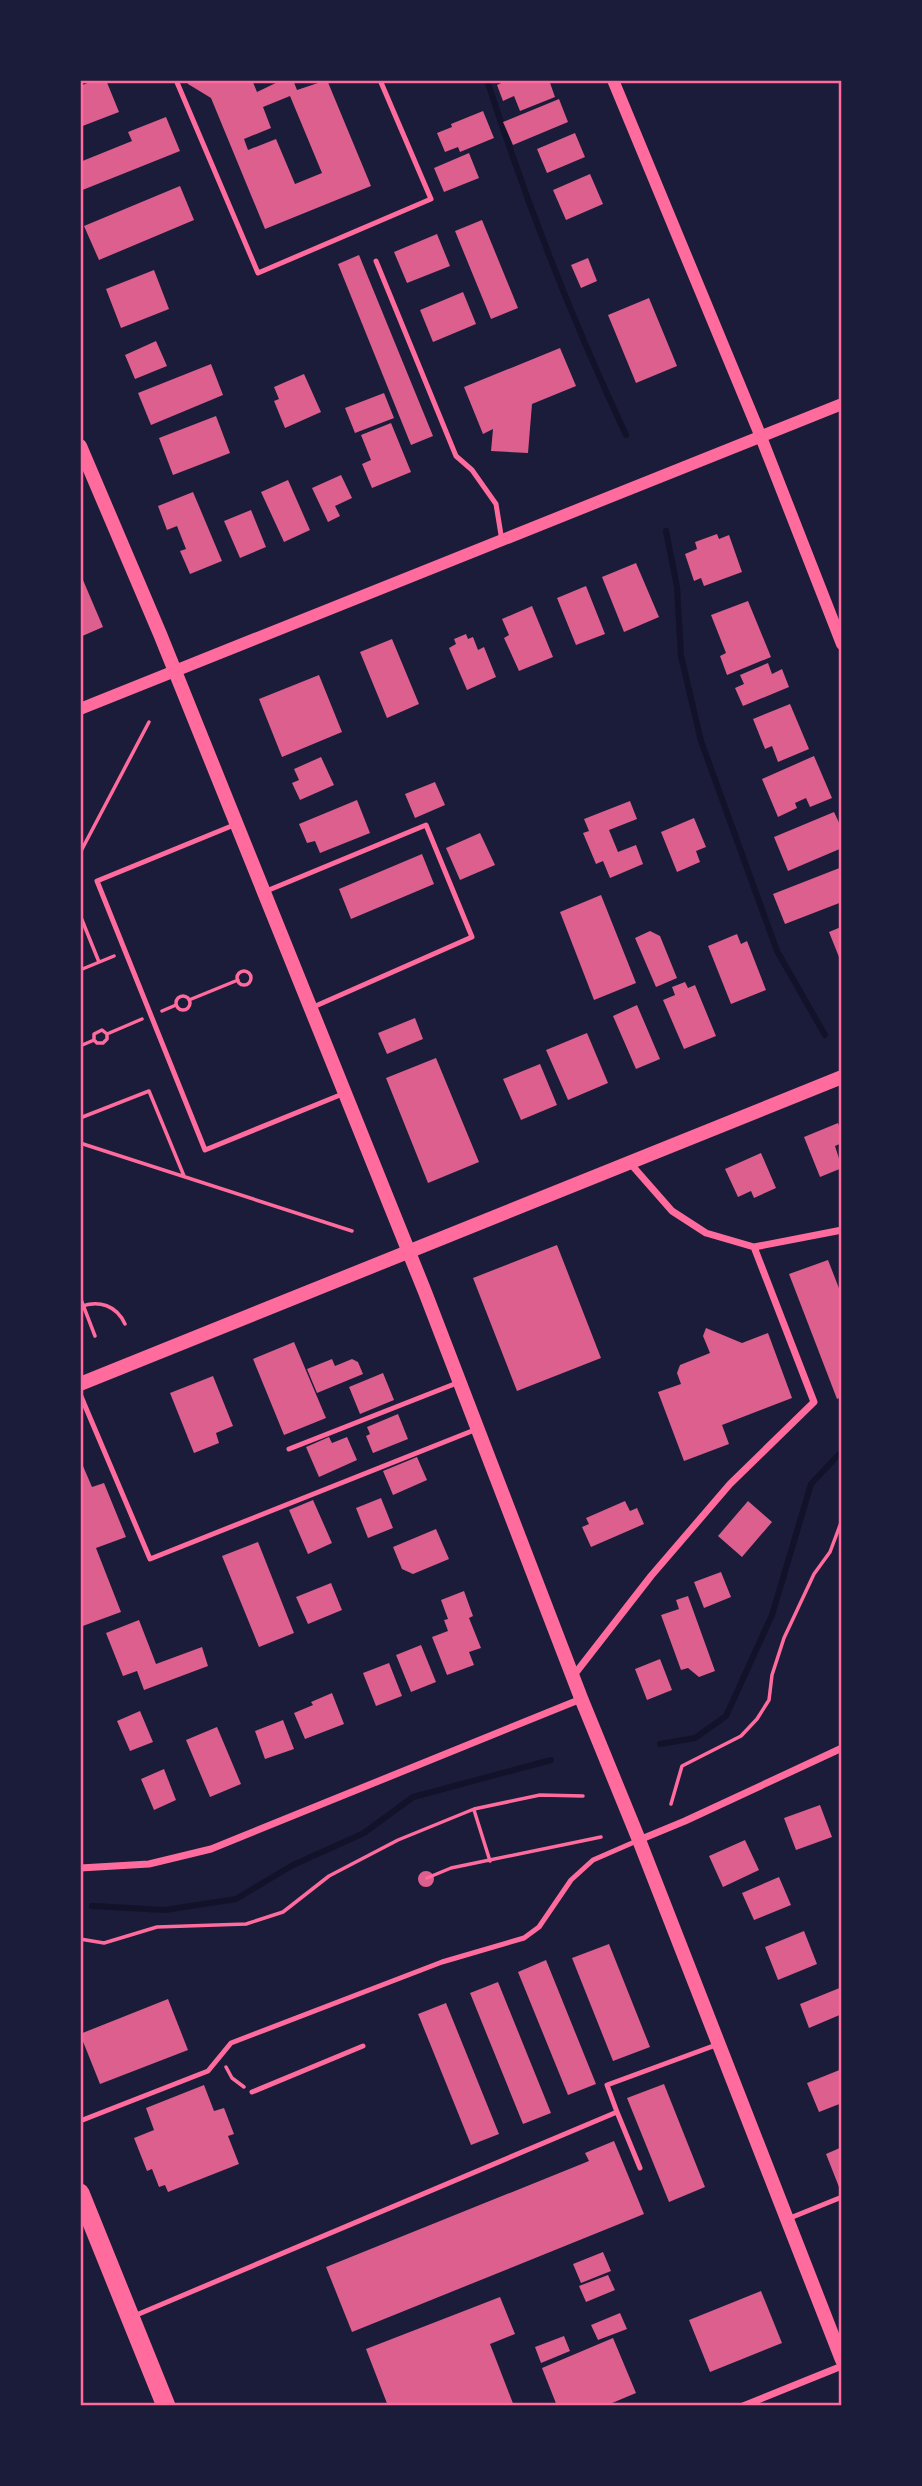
<svg xmlns="http://www.w3.org/2000/svg" width="922" height="2486" viewBox="0 0 922 2486" font-family="Arial,sans-serif">
  <rect width="100%" height="100%" fill="#1b1b3a"/>
  <g fill="none" stroke-linecap="round" stroke-linejoin="round">
    <!-- stream -->
    <path stroke="#12122b" stroke-width="6" d="M487,80C526,201 572,320 626,435
      M666,531L677,587L681,656L701,741L777,951L825,1035
      M660,1744L695,1738L726,1716L772,1615L811,1484L842,1451
      M92,1906L165,1910L236,1899L293,1865L364,1833L413,1797L551,1760"/>
  </g>
  <!-- building -->
  <path fill="#dd5f8e" fill-rule="evenodd" d="M95,80H106L119,112L80,127V86Z
    M186,80H252L257,92L282,80H293L297,90L327,80L371,186L265,229L211,98L188,84ZM290,96L322,173L295,184L276,139L248,150L244,139L271,128L263,107Z
    M508,80H549L555,97L520,111L514,96L503,101L497,85Z
    M559,99L568,122L513,145L503,122Z
    M483,111L494,138L460,152L458,147L445,152L437,133L452,127L451,124Z
    M166,117L180,151L80,191V162L132,141L128,132Z
    M575,133L585,157L547,173L537,149Z
    M469,153L479,178L444,192L434,168Z
    M590,174L603,204L566,220L553,190Z
    M180,186L194,220L99,260L84,226Z
    M482,220L518,308L491,319L455,231Z
    M437,234L450,266L407,283L394,252Z
    M359,255L433,436L411,445L338,264Z
    M588,258L597,281L581,288L571,265Z
    M154,270L169,309L121,328L106,289Z
    M463,292L476,324L433,342L420,310Z
    M649,298L677,366L636,383L608,315Z
    M156,341L167,366L135,379L125,355Z
    M560,348L576,386L532,404L528,453L491,451L493,429L483,434L464,387Z
    M211,364L223,395L151,425L138,393Z
    M304,374L321,412L285,428L274,401L279,399L274,387Z
    M384,393L394,418L355,433L345,408Z
    M216,416L230,453L173,475L159,438Z
    M391,423L411,472L372,488L362,464L371,460L361,435Z
    M341,475L352,498L335,506L340,516L328,522L312,488Z
    M288,480L310,530L284,542L261,492Z
    M193,492L222,561L190,574L180,551L186,549L177,526L167,530L158,506Z
    M251,510L266,547L240,558L224,521Z
    M717,534L719,539L729,535L742,572L704,586L701,578L694,581L685,554L697,549L695,542Z
    M636,563L659,617L624,632L602,577Z
    M80,573L103,627L80,637Z
    M586,586L605,634L576,645L557,598Z
    M748,601L771,657L727,675L720,656L726,653L711,615Z
    M532,606L553,657L519,671L504,638L509,635L502,619Z
    M466,634L468,639L473,637L478,650L484,647L496,677L467,690L449,648L456,644L454,639Z
    M392,639L419,704L387,718L360,652Z
    M768,663L772,674L782,669L789,687L743,706L735,688L744,684L740,675Z
    M319,675L342,732L282,757L259,699Z
    M790,704L809,749L778,762L772,746L765,749L753,719Z
    M814,756L832,798L810,807L806,798L795,803L797,808L778,817L762,779Z
    M321,757L334,785L300,800L292,783L299,780L294,769Z
    M435,782L445,805L415,818L405,794Z
    M357,800L370,833L320,853L315,841L307,843L299,824Z
    M630,801L637,819L609,830L618,852L636,845L643,864L610,878L603,861L596,864L583,833L589,831L584,819Z
    M834,812L842,829V848L788,871L774,837Z
    M694,818L706,847L696,851L700,862L677,872L661,832Z
    M480,833L495,865L460,880L446,848Z
    M422,854L434,884L351,919L339,889Z
    M842,867V902L785,924L773,894Z
    M601,895L636,983L594,1000L560,912Z
    M841,927V962L829,932Z
    M650,931L660,936L677,978L656,987L635,938Z
    M737,934L741,944L747,941L766,990L731,1004L708,946Z
    M685,982L688,988L695,985L716,1036L684,1049L663,1000L675,995L672,987Z
    M637,1005L660,1059L636,1069L613,1016Z
    M415,1018L423,1039L387,1054L378,1033Z
    M587,1033L608,1083L568,1100L546,1050Z
    M436,1058L479,1162L428,1183L386,1078Z
    M540,1064L557,1105L521,1120L503,1079Z
    M838,1123L842,1132V1143L835,1146L842,1168L820,1177L804,1137Z
    M761,1153L776,1188L754,1198L751,1191L738,1197L725,1169Z
    M557,1245L601,1358L517,1391L473,1278Z
    M828,1260L842,1296V1397L837,1399L789,1274Z
    M706,1328L742,1343L768,1333L792,1398L722,1425L729,1444L684,1461L658,1392L681,1384L677,1373L680,1365L710,1353L703,1336Z
    M294,1342L326,1418L284,1435L253,1359Z
    M332,1359L335,1366L352,1359L358,1362L363,1374L317,1393L307,1369Z
    M383,1373L394,1400L360,1414L349,1387Z
    M213,1376L233,1426L216,1433L219,1443L194,1453L170,1393Z
    M398,1414L408,1439L373,1453L366,1436L370,1434L367,1427Z
    M329,1437L332,1443L347,1437L357,1460L319,1477L306,1447Z
    M417,1457L427,1480L393,1495L383,1471Z
    M80,1459L92,1487L104,1483L126,1537L96,1548L121,1612L80,1627V1551L83,1550L80,1544Z
    M381,1498L393,1528L368,1538L356,1508Z
    M313,1500L332,1543L308,1554L289,1510Z
    M625,1501L630,1511L637,1508L644,1524L591,1547L582,1527L589,1524L586,1518Z
    M748,1501L772,1522L742,1557L718,1536Z
    M436,1529L449,1559L413,1574L402,1569L393,1547Z
    M258,1542L294,1633L259,1647L222,1556Z
    M721,1572L731,1597L704,1608L694,1582Z
    M331,1583L342,1610L308,1624L296,1597Z
    M464,1591L473,1616L469,1618L481,1648L469,1652L474,1665L447,1675L432,1637L448,1631L444,1620L448,1619L441,1600Z
    M688,1596L715,1671L699,1677L688,1668L681,1670L661,1615L679,1609L676,1600Z
    M139,1620L156,1664L202,1647L208,1666L144,1690L137,1671L123,1676L106,1633Z
    M421,1645L436,1682L411,1692L396,1655Z
    M660,1659L672,1690L647,1700L635,1669Z
    M389,1663L402,1696L376,1706L363,1673Z
    M332,1693L344,1724L305,1739L294,1713L313,1705L311,1702Z
    M140,1711L153,1742L130,1751L117,1721Z
    M283,1720L294,1749L265,1759L255,1731Z
    M217,1727L241,1784L210,1797L186,1740Z
    M164,1769L176,1800L154,1810L141,1779Z
    M820,1805L832,1837L796,1850L784,1818Z
    M745,1840L759,1870L723,1887L709,1856Z
    M418 1879a8 8 0 1 1 16 0a8 8 0 1 1-16 0Z
    M779,1877L791,1905L754,1920L742,1893Z
    M804,1931L817,1964L778,1980L765,1947Z
    M609,1944L650,2047L613,2061L572,1958Z
    M546,1960L596,2084L568,2095L518,1972Z
    M498,1982L551,2113L523,2124L470,1993Z
    M842,1987V2014L809,2028L800,2004Z
    M168,1999L188,2050L100,2084L80,2034Z
    M446,2003L499,2134L471,2145L418,2014Z
    M842,2069V2103L819,2112L807,2083Z
    M664,2084L705,2187L669,2202L627,2098Z
    M204,2085L214,2111L224,2108L234,2134L228,2136L239,2164L168,2192L165,2185L159,2187L152,2169L147,2171L134,2138L154,2130L146,2108Z
    M614,2141L644,2214L352,2332L326,2267L589,2161L585,2153Z
    M842,2147V2186L839,2187L826,2154Z
    M603,2252L611,2271L581,2283L573,2264Z
    M608,2275L615,2290L586,2302L579,2286Z
    M761,2291L782,2343L710,2372L689,2320Z
    M500,2297L515,2334L490,2344L514,2406H388L366,2349Z
    M620,2313L627,2329L598,2340L591,2325Z
    M564,2336L570,2351L541,2363L535,2347Z
    M613,2338L636,2393L605,2406H557L542,2368Z"/>
  <g fill="none" stroke-linecap="round" stroke-linejoin="round">
    <!-- path -->
    <path stroke="#ff6b9d" stroke-width="3.5" d="M80,853L149,722
      M80,915L99,962
      M80,970L114,956
      M237 978a7 7 0 1 1 14 0a7 7 0 1 1-14 0Z
      M176 1003a7 7 0 1 1 14 0a7 7 0 1 1-14 0Z
      M189,1000L238,980
      M162,1011L176,1005
      M107,1034V1039L103,1043H97L94,1040V1034L102,1030L107,1034L142,1019
      M80,1046L94,1040
      M80,1118L149,1091L184,1176
      M80,1143L352,1231
      M80,1297L95,1336
      M80,1307C99,1299 117,1306 125,1324
      M671,1804L682,1766L741,1736L757,1719L769,1700L772,1675L784,1638L814,1574L830,1552L842,1520
      M474,1810L490,1861
      M427,1878L451,1868L601,1837
      M80,1939L104,1943L157,1927L246,1924L283,1912L329,1876L398,1840L474,1809L540,1795L583,1796
      M226,2067L232,2078L244,2087"/>
    <!-- service -->
    <path stroke="#ff6b9d" stroke-width="5" d="M176,80L258,273L431,199L380,80
      M376,261L456,456L472,470L496,504L502,541
      M234,825L97,881L205,1150L345,1093
      M264,892L426,825L472,937L311,1008
      M80,1394L150,1559L477,1429
      M289,1449L457,1383
      M252,2092L363,2046
      M617,2112L640,2168
      M80,2121L208,2071L231,2043L442,1962L524,1938L539,1927L571,1880L593,1860L639,1840
      M790,2218L842,2197
      M134,2316L617,2112L607,2085L716,2045"/>
    <!-- minor -->
    <path stroke="#ff6b9d" stroke-width="7" d="M629,1162L672,1211L706,1233L754,1247L842,1230
      M574,1675L651,1576L730,1484L814,1402L754,1247
      M639,1840L685,1821L842,1748
      M80,1868L149,1864L211,1849L581,1699
      M743,2406L842,2366"/>
    <!-- tertiary -->
    <path stroke="#ff6b9d" stroke-width="12" d="M613,80L761,437L842,644
      M80,709L842,404"/>
    <!-- secondary -->
    <path stroke="#ff6b9d" stroke-width="14" d="M80,446L160,634L425,1292L581,1698L639,1840L842,2360
      M80,1384L842,1077"/>
    <!-- trunk -->
    <path stroke="#ff6b9d" stroke-width="19" d="M80,2193L166,2406"/>
  </g>
  <!-- border -->
  <rect width="922" height="2486" fill="none" stroke="#1b1b3a" stroke-width="164"/>
  <rect x="82" y="82" width="758" height="2322" fill="none" stroke="#ff6b9d" stroke-width="2.5"/>
</svg>
